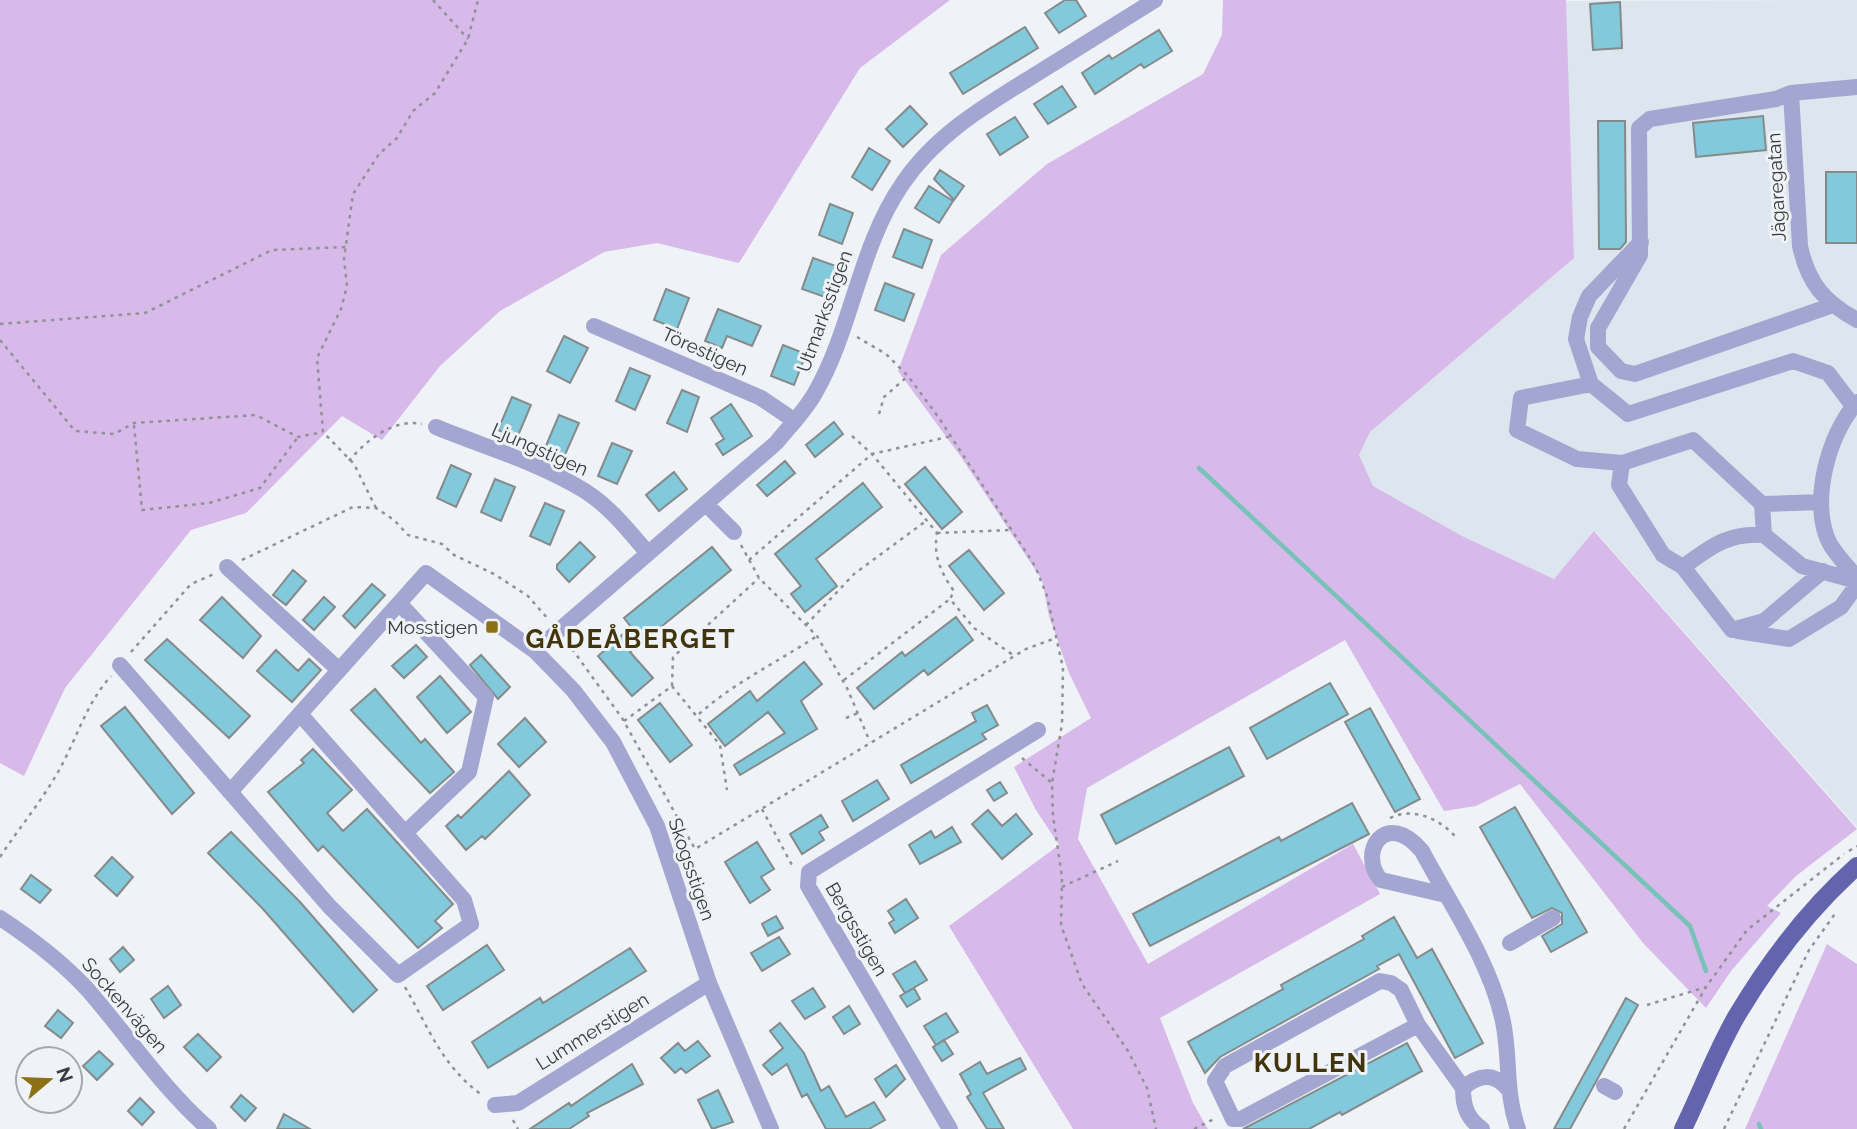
<svg xmlns="http://www.w3.org/2000/svg" width="1857" height="1129" viewBox="0 0 1857 1129" font-family="Raleway,sans-serif">
  <rect width="100%" height="100%" fill="#eff2f6"/>
  <!-- built -->
  <path fill="#dde6ee" d="M1857,0V827L1595,531L1554,579L1464,537L1373,486L1359,455L1370,432L1574,258L1565,1Z"/>
  <!-- green -->
  <path fill="#d7b9ea" d="M0,0H950L860,68L739,263L657,243L604,252L500,311L440,366L382,440L342,416L246,513L191,530L65,688L24,776L0,763Z
    M1223,0H1566L1574,258L1370,432L1359,455L1373,486L1464,537L1554,579L1594,531L1857,829L1796,876L1767,906L1781,913L1731,971L1706,1008L1643,943L1520,784L1476,806L1444,811L1345,640L1087,788L1078,839L1148,964L1353,844L1380,894L1160,1018L1193,1103L1208,1129H1073L949,926L1059,845L1036,810L1014,767L1091,718L1069,673L1049,616L1042,580L961,457L898,371L941,255L1047,164L1203,74L1222,35Z
    M1827,944L1857,964V1129H1745Z"/>
  <g fill="none" stroke-linecap="round" stroke-linejoin="round">
    <!-- stream -->
    <path stroke="#79c2b9" stroke-width="4.5" d="M1199,468L1690,926L1706,971
      M1759,1124L1761,1129"/>
  </g>
  <!-- building -->
  <path fill="#83c9dc" stroke="#858a8b" stroke-width="2" d="M1065,0H1076L1086,16L1059,33L1045,13Z
    M1620,2L1622,48L1593,50L1590,4Z
    M1025,27L1038,48L963,94L950,73Z
    M1159,30L1172,51L1144,68L1141,64L1095,94L1082,73L1109,55L1112,59Z
    M1062,86L1076,107L1048,124L1034,104Z
    M910,106L927,124L903,147L886,129Z
    M1763,116L1766,150L1696,157L1693,123Z
    M1015,117L1028,137L1000,155L987,134Z
    M1598,121H1625L1626,242L1620,249H1599Z
    M869,148L890,161L872,190L852,177Z
    M940,170L964,186L954,200L934,179Z
    M1826,172H1857V243H1826Z
    M929,186L953,201L939,223L915,208Z
    M830,204L853,213L842,244L819,235Z
    M904,229L932,240L922,268L893,257Z
    M813,258L836,266L825,297L802,289Z
    M885,283L914,294L904,321L875,310Z
    M666,289L689,298L677,329L654,320Z
    M718,309L761,326L752,346L727,336L722,348L705,341Z
    M564,336L588,348L570,383L547,371Z
    M783,345L806,354L794,385L771,376Z
    M630,368L650,376L635,410L616,401Z
    M682,390L699,397L687,432L667,423Z
    M512,397L531,405L517,438L498,430Z
    M731,404L752,436L723,455L716,444L724,439L711,418Z
    M559,415L579,423L564,457L545,448Z
    M834,422L843,434L815,457L806,445Z
    M612,443L632,451L617,484L598,476Z
    M785,461L795,473L767,496L757,485Z
    M451,465L471,474L456,507L437,498Z
    M925,467L962,512L942,529L905,484Z
    M674,472L687,489L659,511L646,495Z
    M495,479L515,487L501,521L481,512Z
    M863,483L882,507L816,559L837,586L805,612L791,594L801,586L775,554Z
    M545,503L564,511L550,545L530,536Z
    M580,542L595,557L569,582L557,569V565Z
    M712,547L731,570L630,652L653,678L632,696L598,656L631,627L624,618Z
    M969,550L1004,593L984,610L949,566Z
    M293,570L306,581L286,605L273,595Z
    M372,584L385,595L355,628L343,616Z
    M222,597L261,636L243,658L200,620Z
    M324,597L335,607L314,630L303,620Z
    M956,617L973,640L928,675L924,670L874,709L857,688L902,652L905,656Z
    M167,639L250,716L229,738L145,660Z
    M416,645L427,657L404,678L392,666Z
    M276,650L298,671L309,659L321,670L292,702L257,671Z
    M481,655L510,687L498,699L470,665Z
    M804,662L822,684L801,701L817,729L740,775L734,765L785,733L768,712L725,746L708,724L750,691L757,701Z
    M440,676L471,712L447,733L417,697Z
    M1330,683L1348,714L1267,759L1250,728Z
    M375,689L421,743L425,739L454,772L430,793L351,710Z
    M660,703L692,745L670,762L638,720Z
    M987,705L998,725L982,734L986,739L911,783L901,765L976,721L972,713Z
    M125,707L194,793L172,814L101,726Z
    M1370,708L1420,799L1395,812L1345,722Z
    M525,718L546,742L519,767L498,744Z
    M1229,747L1244,776L1116,844L1101,815Z
    M313,749L352,790L327,813L343,831L367,809L453,904L435,921L442,928L418,948L323,846L318,851L268,792L304,763L301,760Z
    M509,771L530,795L485,839L482,836L466,850L446,826L458,815L461,818Z
    M877,780L889,799L853,821L842,801Z
    M1000,782L1007,793L994,801L987,790Z
    M1352,803L1369,834L1150,946L1133,914L1279,837L1281,841Z
    M1515,807L1587,932L1551,952L1542,936L1562,924V913L1552,908L1532,918L1480,827Z
    M988,810L1002,826L1016,814L1032,834L1002,859L972,824Z
    M821,815L828,827L819,832L824,840L802,854L790,834Z
    M952,827L961,842L920,864L909,845L931,831L935,838Z
    M231,832L300,902L377,990L353,1012L263,909L208,853Z
    M757,842L774,869L761,877L770,890L750,903L725,862Z
    M112,857L133,877L117,896L95,876Z
    M31,875L51,890L40,903L21,889Z
    M906,899L918,918L895,933L889,923L894,920L888,911Z
    M776,916L783,928L768,936L762,924Z
    M1394,917L1417,958L1432,949L1483,1043L1455,1058L1399,954L1377,966L1379,969L1220,1057L1205,1073L1188,1042L1283,989L1281,985L1364,939L1362,936Z
    M779,937L790,954L762,971L751,953Z
    M487,945L504,970L443,1010L427,986Z
    M123,947L134,960L120,972L110,959Z
    M630,948L646,971L488,1068L472,1042L540,998L543,1003Z
    M915,961L927,980L905,993L893,974Z
    M168,986L181,1005L164,1018L151,999Z
    M813,988L825,1007L805,1019L792,1001Z
    M914,988L920,999L907,1007L900,996Z
    M1626,998L1638,1005L1570,1129H1554Z
    M849,1006L860,1024L844,1034L833,1017Z
    M58,1010L73,1023L61,1038L45,1026Z
    M946,1013L958,1032L936,1045L924,1026Z
    M780,1023L804,1053L821,1091L829,1086L846,1117L874,1102L885,1120L869,1129H826L807,1094L802,1097L787,1064L772,1075L763,1065L783,1048L770,1031Z
    M198,1034L221,1057L207,1071L184,1047Z
    M944,1040L953,1054L942,1061L933,1047Z
    M698,1041L710,1056L686,1073L681,1068L675,1073L661,1058L678,1043L685,1051Z
    M1407,1043L1422,1071L1342,1115L1340,1112L1309,1129H1243Z
    M99,1051L113,1064L97,1080L83,1066Z
    M1020,1058L1026,1069L983,1093L1004,1129H987L967,1097L971,1094L960,1074L980,1062L987,1074Z
    M632,1064L643,1084L587,1113L589,1116L569,1129H530L569,1103L571,1106Z
    M896,1065L905,1079L886,1097L875,1079Z
    M718,1090L733,1122L712,1129L698,1100Z
    M241,1095L256,1108L245,1121L231,1107Z
    M140,1098L154,1112L142,1125L128,1111Z
    M284,1114L310,1129H277Z"/>
  <g fill="none" stroke-linecap="round" stroke-linejoin="round">
    <!-- path -->
    <path stroke="#909395" stroke-width="2.5" stroke-dasharray="3.5 5" stroke-linecap="butt" d="M433,0L468,39
      M0,324L145,313L272,250L346,247
      M857,337L886,354L908,376L939,418L1035,566L1047,596L1063,668L1062,724L1052,783L1053,816L1062,877L1061,925L1082,984L1128,1051L1147,1088L1156,1129
      M0,340L75,431L114,434L134,423L256,415L298,437L323,432
      M879,414L884,397L908,376
      M134,425L142,510L209,503L260,488L298,437
      M852,436L872,454L937,533C933,556 941,573 954,591L950,599L974,628L1013,655
      M349,461C365,441 394,418 422,424
      M376,508L354,464L323,432L317,358L341,309L347,286L344,259L353,194L379,154L397,138L413,111L435,93L468,39L478,0
      M937,533L1011,530
      M741,545L759,578L817,636L847,688L870,742
      M242,560L353,507L376,508L394,520L408,535L442,544L454,555L494,574L528,596L549,620
      M749,560L872,454L952,436
      M806,625L854,574L926,521
      M567,642L622,718L695,849L1026,649L1056,638
      M131,652L191,584L214,574
      M844,680L950,599
      M672,686L720,745L727,790
      M699,714C735,682 776,663 817,636
      M846,718L858,713
      M624,721L672,686L673,657L759,578
      M1022,758L1052,783
      M762,809L793,867
      M1390,818C1413,807 1438,818 1455,836
      M1849,851L1857,846
      M0,857C19,828 41,802 58,772C77,739 85,705 111,676
      M1062,887L1118,861
      M405,987C430,1030 441,1065 483,1096
      M1647,1005L1706,987
      M513,1120L518,1129
      M1194,1129L1216,1118
      M1624,1129L1706,987L1747,930L1844,854
      M1724,1129L1809,950L1837,911"/>
    <!-- minor -->
    <path stroke="#a2a6d0" stroke-width="16" d="M1857,87L1791,93L1800,246C1808,283 1824,302 1857,320
      M1791,93L1776,99L1650,119L1639,128L1640,255L1598,328V347L1621,371L1635,374L1833,305
      M1641,242L1589,296L1580,317L1576,339L1591,384L1628,414L1793,361L1828,373L1853,406
      M594,326L761,398L795,421
      M1591,384L1521,398L1517,430L1577,459L1622,463L1693,440L1762,504L1821,502
      M1857,402C1828,434 1809,505 1830,544C1837,556 1848,567 1857,578
      M436,427C485,447 540,463 585,491C610,507 628,530 647,552
      M1622,463L1619,485L1663,555L1683,567
      M706,504L734,532
      M1762,504L1764,535L1802,566L1857,581
      M1764,535C1729,532 1710,547 1683,567L1732,630L1764,621L1823,571
      M227,567L339,670
      M399,603L486,697L469,772L405,833
      M1738,631L1789,639L1841,607L1857,585
      M535,651L776,443C789,427 805,411 815,393C853,327 859,246 903,183C937,133 988,104 1038,73C1077,49 1116,24 1155,0
      M120,665L329,906L398,975L471,924L464,900L300,714
      M230,792L426,573L535,651L573,690L613,742L657,826L709,983L771,1129
      M1446,895L1381,880C1357,854 1385,807 1422,851C1450,904 1488,958 1502,1017C1511,1054 1504,1089 1518,1129
      M0,918C32,939 62,962 88,990C128,1036 163,1089 209,1129
      M1510,943L1553,918
      M1418,1025L1241,1119H1233L1215,1081L1225,1066L1380,981L1391,983L1401,990L1418,1025L1463,1088
      M1604,1086L1615,1092
      M495,1105L518,1103L709,983
      M950,1129L808,886L809,872L1038,730
      M1482,1129C1467,1118 1463,1107 1463,1088C1478,1075 1493,1072 1507,1088"/>
    <!-- major -->
    <path stroke="#6264ae" stroke-width="18" d="M1683,1129C1701,1092 1716,1052 1736,1017C1769,961 1809,909 1857,866"/>
  </g>
  <!-- markers -->
  <rect fill="#8c7114" stroke="#eff2f6" stroke-width="2.5" x="485" y="620" width="14" height="14" rx="3.5"/>
  <g text-anchor="middle" stroke-width="6" stroke-linejoin="round" paint-order="stroke">
    <!-- street labels -->
    <g font-size="19" fill="#393b3c" stroke="#eff2f6">
      <text transform="translate(1776 187) rotate(-93)" y="7">Jägaregatan</text>
      <text transform="translate(824 311) rotate(-70)" y="7">Utmarksstigen</text>
      <text transform="translate(705 351) rotate(24)" y="7">Törestigen</text>
      <text transform="translate(540 449) rotate(24)" y="7">Ljungstigen</text>
      <text transform="translate(692 869) rotate(71)" y="7">Skogsstigen</text>
      <text transform="translate(857 929) rotate(60)" y="7">Bergsstigen</text>
      <text transform="translate(125 1005) rotate(49)" y="7">Sockenvägen</text>
      <text transform="translate(592 1031) rotate(-32)" y="7">Lummerstigen</text>
    </g>
    <!-- poi labels -->
    <g font-size="19" fill="#393b3c" stroke="#eff2f6" text-anchor="end">
      <text x="478" y="634">Mosstigen</text>
    </g>
    <!-- district labels -->
    <g font-size="26" font-weight="bold" letter-spacing="2" fill="#42350c" stroke="#eff2f6">
      <text x="631" y="648">GÅDEÅBERGET</text>
      <text x="1311" y="1072">KULLEN</text>
    </g>
  </g>
  <!-- north arrow -->
  <g transform="translate(49 1080) rotate(71)"><circle r="33" fill="#eff2f6" stroke="#a6a9ac" stroke-width="2"/>
  <path d="M0-5L12 26L0 18L-12 26Z" fill="#8c7114"/>
  <text y="-10" font-size="19" font-weight="bold" text-anchor="middle" fill="#393b3c">N</text>
  </g>
</svg>
